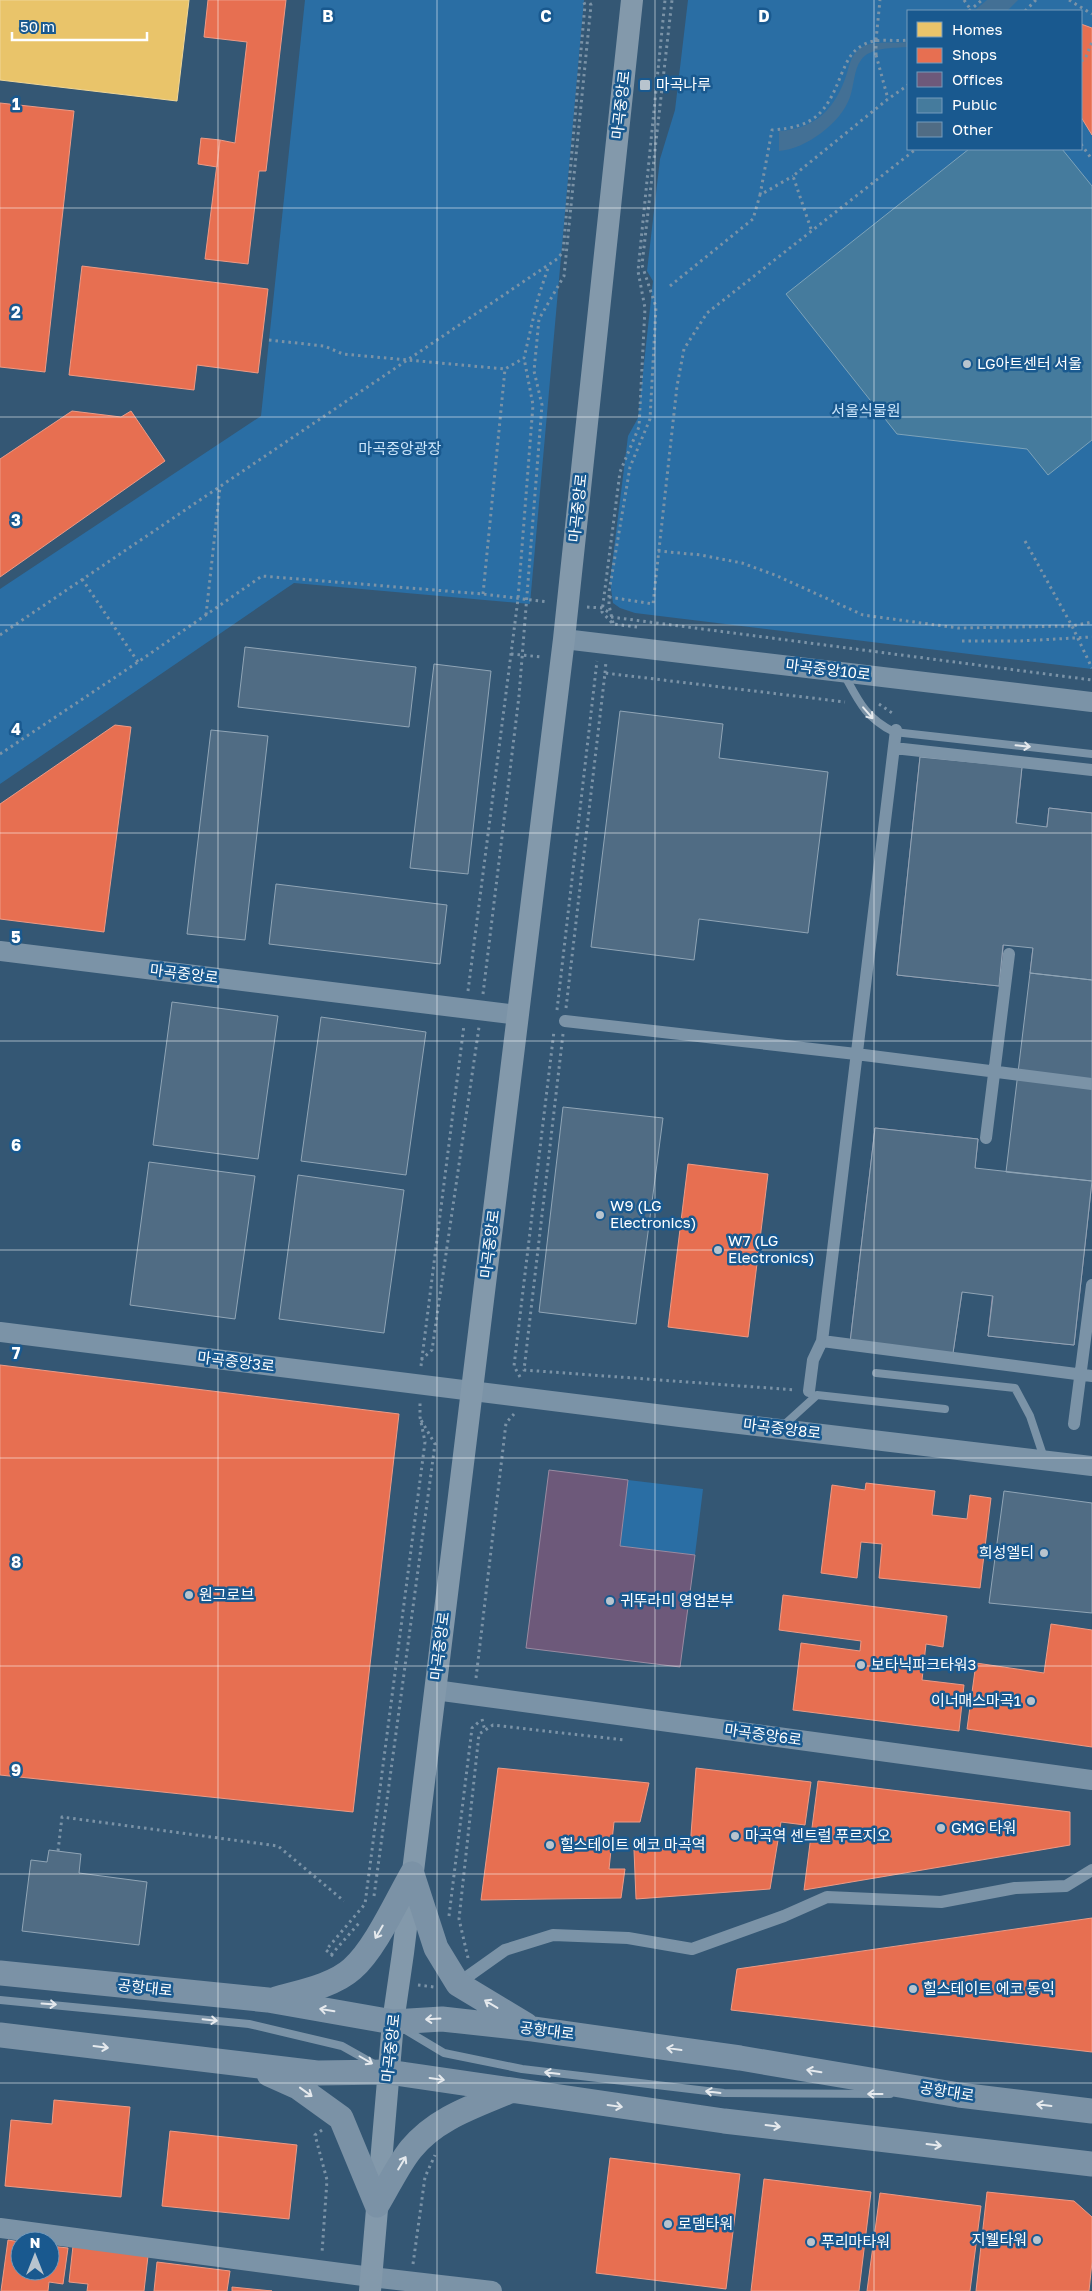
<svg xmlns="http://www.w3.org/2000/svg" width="1092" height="2291" viewBox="0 0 1092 2291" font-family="'Golos Text','Noto Sans KR',sans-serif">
  <rect width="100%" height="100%" fill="#345774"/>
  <!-- green -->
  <path fill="#2a6ea4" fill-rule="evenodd" d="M305,0H584L530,604L294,583L0,784V589L261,416Z
    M688,0H1092V669L635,613L620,608L613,603L610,581L628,436L638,418L653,281L647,271L660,159L675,110ZM908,11H1081V149H908Z
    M628,1480L703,1489L695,1555L620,1546Z"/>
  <!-- water -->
  <path fill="#437095" d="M987,0H1018L1007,11H974Z
    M908,42V47C894,48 870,47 861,60C854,69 854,86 850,97C841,123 806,149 779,151V131C816,129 836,108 847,73C850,63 852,53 862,47C875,40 894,44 908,42Z"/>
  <!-- homes -->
  <path fill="#e9c46a" stroke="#f0d697" d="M0,0H189L177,101L0,80Z"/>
  <!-- shops -->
  <path fill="#e76f51" stroke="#ee9a85" d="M208,0H286L266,171H259L248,264L205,259L220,140L235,143L247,42L204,37Z
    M1081,24L1092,28V135L1081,117Z
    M0,103L74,111L45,372L0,367Z
    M201,138L220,140L217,167L198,164Z
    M82,266L268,289L258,373L197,365L194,390L69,375Z
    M72,411L121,417L131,411L165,461L0,577V459Z
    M115,725L131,727L104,932L0,919V804Z
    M688,1164L768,1174L748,1337L668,1327Z
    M0,1365L399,1414L353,1812L0,1775Z
    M866,1483L935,1491L932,1515L967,1519L970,1495L991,1498L980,1588L879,1578L882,1544L861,1542L857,1578L821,1573L832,1485L865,1490Z
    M783,1595L947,1616L943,1647L926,1644L922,1680L964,1685L959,1731L793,1710L801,1643L860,1651L861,1641L779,1630Z
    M1051,1624L1092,1630V1747L967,1729L976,1663L1044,1673Z
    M498,1768L649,1783L640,1822H614L609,1869H625L621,1898L481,1900Z
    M696,1768L811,1782L805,1825L781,1822L770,1889L636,1899L634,1850L690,1848Z
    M818,1781L1070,1812V1845L804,1890Z
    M1092,1918V2052L731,2010L737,1969Z
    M54,2100L130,2107L121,2197L5,2186L11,2120L52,2124Z
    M170,2131L297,2145L289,2219L162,2206Z
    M610,2158L740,2174L726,2289L596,2273Z
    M764,2179L871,2192L859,2291H751Z
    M987,2192L1074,2201L1092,2217V2262L1089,2291H976Z
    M880,2193L981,2206L970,2291H867Z
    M8,2240L20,2242V2271H50V2246L68,2248L63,2284L49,2282L48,2291H1Z
    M73,2246L148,2256L144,2291H87L88,2284L69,2282Z
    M157,2262L230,2271L227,2291H154Z
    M232,2287L272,2291H232Z"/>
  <!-- offices -->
  <path fill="#6d597a" stroke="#998ba2" d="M920,757L1022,767L999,986L897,975Z
    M1049,808L1092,813V980L1030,973Z
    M875,1128L978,1139L962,1292L953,1353L850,1343Z
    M1006,1172L1092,1181L1074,1345L988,1336Z
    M549,1470L628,1480L620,1546L695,1555L680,1667L526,1648Z"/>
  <!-- public -->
  <path fill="#457b9d" stroke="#7da3ba" d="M969,149H1062L1092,186V440L1048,475L1027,449L897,434L786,294Z"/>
  <!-- building -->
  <path fill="#506c84" stroke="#90a5b6" d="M245,647L416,667L409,727L238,707Z
    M434,664L491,671L468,874L410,868Z
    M620,711L723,724L719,758L828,772L808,933L699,919L694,960L591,947Z
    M211,730L268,736L245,940L187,934Z
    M920,757L1022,767L1016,823L1047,827L1049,808L1092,813V980L1030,973L1033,948L1003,945L999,986L897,975Z
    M276,884L447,905L440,964L269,944Z
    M1030,973L1092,980V1181L1006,1172Z
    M172,1002L278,1016L258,1159L153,1145Z
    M321,1017L426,1032L406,1175L301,1161Z
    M563,1107L663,1118L636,1324L539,1312Z
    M875,1128L978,1139L975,1168L1092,1181L1074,1345L988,1336L993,1296L962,1292L953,1353L850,1343Z
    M149,1162L255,1176L235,1319L130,1305Z
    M298,1175L404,1190L384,1333L279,1319Z
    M1004,1491L1092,1503V1613L989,1603Z
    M49,1850L81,1854L79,1873L147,1882L139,1945L22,1931L31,1860L47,1862Z"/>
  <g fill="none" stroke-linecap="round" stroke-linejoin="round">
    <!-- path -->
    <path stroke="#7b93a7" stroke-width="3" stroke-dasharray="2.5 4" stroke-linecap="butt" d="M964,0L971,10
      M1069,0L1092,14
      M969,11L982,0
      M1025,11L1036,0
      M876,40L880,0
      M876,55L888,99
      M1081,61L1085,59L1092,42
      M1081,144L1091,158
      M760,195L772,130C814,127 826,114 841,75C847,62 850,52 863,45C876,37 893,42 908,40
      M811,229L793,176L888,99L908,85
      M670,286L753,219L760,195L793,176
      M269,340L324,346L343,354L505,369
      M1025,541L1072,626L1092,668
      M658,551L701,555L742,563L775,575L863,615L958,628L1072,626L1092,622
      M82,579L138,662
      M483,594L505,369L524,358L538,298L549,265
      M609,597L653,604L677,386L684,349L707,313L916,149
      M587,607L602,608L610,613
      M206,615L220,487
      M611,617L1092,680
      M613,623L609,605V592L630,467L650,419L656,307L642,265L672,0
      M637,627L613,624L602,612L620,472L639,427L645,308L638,271L665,0
      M0,635L557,259L563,252L585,5L583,0
      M962,641H1020L1092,637
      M511,654L542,657
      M605,673L606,661
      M879,704L895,715
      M0,754L138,662L262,576L483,594L548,602
      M468,991L518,599L533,405L524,358
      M483,994L519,696L542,405L534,371L539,319L564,276L591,5L588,0
      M566,1008L605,673L845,702
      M557,1010L597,661
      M563,1034L524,1370L796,1390
      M421,1360L432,1350L479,1027
      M421,1366L464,1025
      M520,1377L514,1366L554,1031
      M476,1678L506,1423L514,1414
      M482,1719L485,1731
      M58,1851L62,1817L278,1846L344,1901
      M374,1896L435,1444L421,1420
      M449,1916L472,1728L481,1720
      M331,1955L360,1922
      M333,1956L326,1950L365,1904L425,1442L420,1417V1402
      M468,1958L459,1919L479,1734L493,1725L624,1740
      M418,1985L434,1987
      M322,2130L315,2135L327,2180L322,2253
      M413,2264L425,2177L435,2155"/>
    <!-- service -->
    <path stroke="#7b93a7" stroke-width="8" d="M845,676C859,702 866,718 894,732L1092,754
      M876,1373L1015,1388L1030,1416L1044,1458
      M784,1425L817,1395L945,1409
      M0,2000L249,2024L342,2046L374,2064
      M404,2029L444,2053L522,2069L724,2093L890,2094"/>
    <!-- pedestrian -->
    <path stroke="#7b93a7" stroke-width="12" d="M894,748L1092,770
      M565,1021L856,1054L1092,1084
      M986,1138L1009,954
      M822,1341L1092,1376
      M809,1391L813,1360L822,1341L896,730
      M1074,1424L1092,1285
      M467,1977L505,1950L553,1935L628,1938L692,1949L784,1916L827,1897L941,1902L1015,1888L1066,1886L1092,1870"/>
    <!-- tertiary -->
    <path stroke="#7b93a7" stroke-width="20" d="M564,639L1092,702
      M0,951L518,1015
      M0,1332L680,1417L1092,1466
      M435,1690L1092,1780
      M0,2228L371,2277L492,2291"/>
    <!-- secondary -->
    <path stroke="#8399ab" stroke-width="22" d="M370,2291L393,2022L403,1953L564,639L632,0"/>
    <!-- primary -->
    <path stroke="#7b92a6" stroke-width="25" d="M412,1874L436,1948L458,1984L526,2025
      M0,1973L268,2000L393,2022L442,2019L533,2029L740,2058L959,2095L1092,2111
      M276,1999C300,1992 333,1986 352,1969C375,1949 396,1902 412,1874
      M0,2035L317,2073L388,2072L724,2121L1092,2164
      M269,2074L298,2087L341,2118L377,2205
      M377,2205C388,2187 398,2165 411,2149C436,2118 475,2106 510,2091"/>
    <!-- path-bridge -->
    <path stroke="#7b93a7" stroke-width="3" stroke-dasharray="2.5 4" stroke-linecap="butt" d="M876,55V40"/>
  </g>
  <!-- one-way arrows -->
  <defs><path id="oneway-shaft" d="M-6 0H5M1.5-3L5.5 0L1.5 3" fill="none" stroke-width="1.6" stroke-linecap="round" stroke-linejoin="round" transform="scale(1.25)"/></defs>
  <g stroke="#e5e9ed">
    <use href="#oneway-shaft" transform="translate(868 713) rotate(49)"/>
    <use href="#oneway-shaft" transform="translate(1023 746) rotate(6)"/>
    <use href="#oneway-shaft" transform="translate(379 1932) rotate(120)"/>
    <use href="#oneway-shaft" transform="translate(49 2004) rotate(4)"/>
    <use href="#oneway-shaft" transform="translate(491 2004) rotate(-149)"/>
    <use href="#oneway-shaft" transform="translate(327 2010) rotate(-171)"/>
    <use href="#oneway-shaft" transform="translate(433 2019) rotate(177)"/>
    <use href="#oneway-shaft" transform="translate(210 2020) rotate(6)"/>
    <use href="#oneway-shaft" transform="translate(101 2047) rotate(7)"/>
    <use href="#oneway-shaft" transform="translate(674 2049) rotate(-172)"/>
    <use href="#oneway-shaft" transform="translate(366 2060) rotate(30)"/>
    <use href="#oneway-shaft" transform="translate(814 2071) rotate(-171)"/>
    <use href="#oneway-shaft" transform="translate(552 2073) rotate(-173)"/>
    <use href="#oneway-shaft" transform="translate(437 2079) rotate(8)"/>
    <use href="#oneway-shaft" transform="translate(306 2092) rotate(36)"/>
    <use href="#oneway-shaft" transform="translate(713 2092) rotate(-173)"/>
    <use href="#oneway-shaft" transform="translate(875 2094) rotate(-180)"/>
    <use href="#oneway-shaft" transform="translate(1044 2105) rotate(-173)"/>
    <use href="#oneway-shaft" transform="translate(615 2106) rotate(8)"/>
    <use href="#oneway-shaft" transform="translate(773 2126) rotate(7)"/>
    <use href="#oneway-shaft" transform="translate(934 2145) rotate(7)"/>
    <use href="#oneway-shaft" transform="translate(402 2163) rotate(-59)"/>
  </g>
  <!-- grid -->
  <path fill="none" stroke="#fff" stroke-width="1" stroke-opacity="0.55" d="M218,0V2291M437,0V2291M655,0V2291M874,0V2291M0,208H1092M0,417H1092M0,625H1092M0,833H1092M0,1041H1092M0,1250H1092M0,1458H1092M0,1666H1092M0,1874H1092M0,2083H1092"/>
  <!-- markers -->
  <g fill="#b8c4ce" stroke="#19598f" stroke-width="2">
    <rect x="639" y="79" width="12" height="12" rx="2.5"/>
    <circle cx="967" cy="364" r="5"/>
    <circle cx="600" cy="1215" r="5"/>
    <circle cx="718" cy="1250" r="5"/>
    <circle cx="1044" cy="1553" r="5"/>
    <circle cx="189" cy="1595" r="5"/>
    <circle cx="610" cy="1601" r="5"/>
    <circle cx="861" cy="1665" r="5"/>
    <circle cx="1031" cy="1701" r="5"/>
    <circle cx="941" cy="1828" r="5"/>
    <circle cx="735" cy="1836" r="5"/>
    <circle cx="550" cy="1845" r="5"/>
    <circle cx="913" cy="1989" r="5"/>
    <circle cx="668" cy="2224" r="5"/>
    <circle cx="1037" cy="2240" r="5"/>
    <circle cx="811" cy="2242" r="5"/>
  </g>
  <g text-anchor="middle" stroke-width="5" stroke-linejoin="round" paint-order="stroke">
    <!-- poi labels -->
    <g font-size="15" fill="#fff" stroke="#19598f" text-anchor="start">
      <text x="656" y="90">마곡나루</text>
      <text x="977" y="369">LG아트센터 서울</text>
      <text x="610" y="1211">W9 (LG<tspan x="610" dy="17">Electronics)</tspan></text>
      <text x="728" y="1246">W7 (LG<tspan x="728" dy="17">Electronics)</tspan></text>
      <text x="1034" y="1558" text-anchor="end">희성엘티</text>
      <text x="199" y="1600">원그로브</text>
      <text x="620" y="1606">귀뚜라미 영업본부</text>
      <text x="871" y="1670">보타닉파크타워3</text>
      <text x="1021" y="1706" text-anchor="end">이너매스마곡1</text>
      <text x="951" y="1833">GMG 타워</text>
      <text x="745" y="1841">마곡역 센트럴 푸르지오</text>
      <text x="560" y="1850">힐스테이트 에코 마곡역</text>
      <text x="923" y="1994">힐스테이트 에코 동익</text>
      <text x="678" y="2229">로뎀타워</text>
      <text x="1027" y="2245" text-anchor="end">지웰타워</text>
      <text x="821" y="2247">푸리마타워</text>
    </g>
    <!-- street labels -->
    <g font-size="15" fill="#fff" stroke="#19598f">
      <text transform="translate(621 105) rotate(-84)" y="5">마곡중앙로</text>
      <text transform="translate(578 508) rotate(-84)" y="5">마곡중앙로</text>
      <text transform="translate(828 670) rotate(7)" y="5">마곡중앙10로</text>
      <text transform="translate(184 974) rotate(7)" y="5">마곡중앙로</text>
      <text transform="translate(490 1244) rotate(-83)" y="5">마곡중앙로</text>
      <text transform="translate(236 1362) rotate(7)" y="5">마곡중앙3로</text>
      <text transform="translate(782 1429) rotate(7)" y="5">마곡중앙8로</text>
      <text transform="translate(440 1646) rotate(-83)" y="5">마곡중앙로</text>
      <text transform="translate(763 1735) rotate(8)" y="5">마곡중앙6로</text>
      <text transform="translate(145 1988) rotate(6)" y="5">공항대로</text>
      <text transform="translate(547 2031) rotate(7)" y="5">공항대로</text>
      <text transform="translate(391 2048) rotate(-84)" y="5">마곡중앙로</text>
      <text transform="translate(947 2092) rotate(9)" y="5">공항대로</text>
    </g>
    <!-- park labels -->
    <g font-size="15" fill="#cce6fb" stroke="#19598f">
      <text x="866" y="416">서울식물원</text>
      <text x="400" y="454">마곡중앙광장</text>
    </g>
  </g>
  <g font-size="16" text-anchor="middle" font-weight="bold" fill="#fff" stroke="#19598f" stroke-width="5" stroke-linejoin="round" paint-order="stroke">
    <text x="328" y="22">B</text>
    <text x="546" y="22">C</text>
    <text x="764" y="22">D</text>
    <text x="16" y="110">1</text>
    <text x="16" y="318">2</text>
    <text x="16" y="526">3</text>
    <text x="16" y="735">4</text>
    <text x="16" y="943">5</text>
    <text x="16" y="1151">6</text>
    <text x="16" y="1359">7</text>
    <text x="16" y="1568">8</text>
    <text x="16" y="1776">9</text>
  </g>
  <!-- legend -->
  <rect x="907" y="10" width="175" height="140" fill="#19598f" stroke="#759bbc"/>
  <rect x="917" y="22" width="25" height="15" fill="#e9c46a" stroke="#759bbc"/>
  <text x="952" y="35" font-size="15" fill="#ffffff">Homes</text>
  <rect x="917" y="48" width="25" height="15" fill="#e76f51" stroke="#759bbc"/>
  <text x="952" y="60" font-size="15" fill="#ffffff">Shops</text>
  <rect x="917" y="72" width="25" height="15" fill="#6d597a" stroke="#759bbc"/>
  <text x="952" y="85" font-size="15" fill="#ffffff">Offices</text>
  <rect x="917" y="98" width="25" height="15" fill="#457b9d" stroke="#759bbc"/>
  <text x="952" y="110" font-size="15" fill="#ffffff">Public</text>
  <rect x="917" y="122" width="25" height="15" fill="#506c84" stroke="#759bbc"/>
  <text x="952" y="135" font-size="15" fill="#ffffff">Other</text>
  <!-- north arrow -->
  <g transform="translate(35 2256)"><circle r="24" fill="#19598f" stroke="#759bbc"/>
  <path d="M0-4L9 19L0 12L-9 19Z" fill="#b8c4ce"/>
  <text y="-8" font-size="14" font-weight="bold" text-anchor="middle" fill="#ffffff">N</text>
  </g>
  <!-- scale -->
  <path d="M12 32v8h135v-8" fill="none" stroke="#ffffff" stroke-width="2.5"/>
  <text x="20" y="32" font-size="15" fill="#ffffff" stroke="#19598f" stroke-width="4" paint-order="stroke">50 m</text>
</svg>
